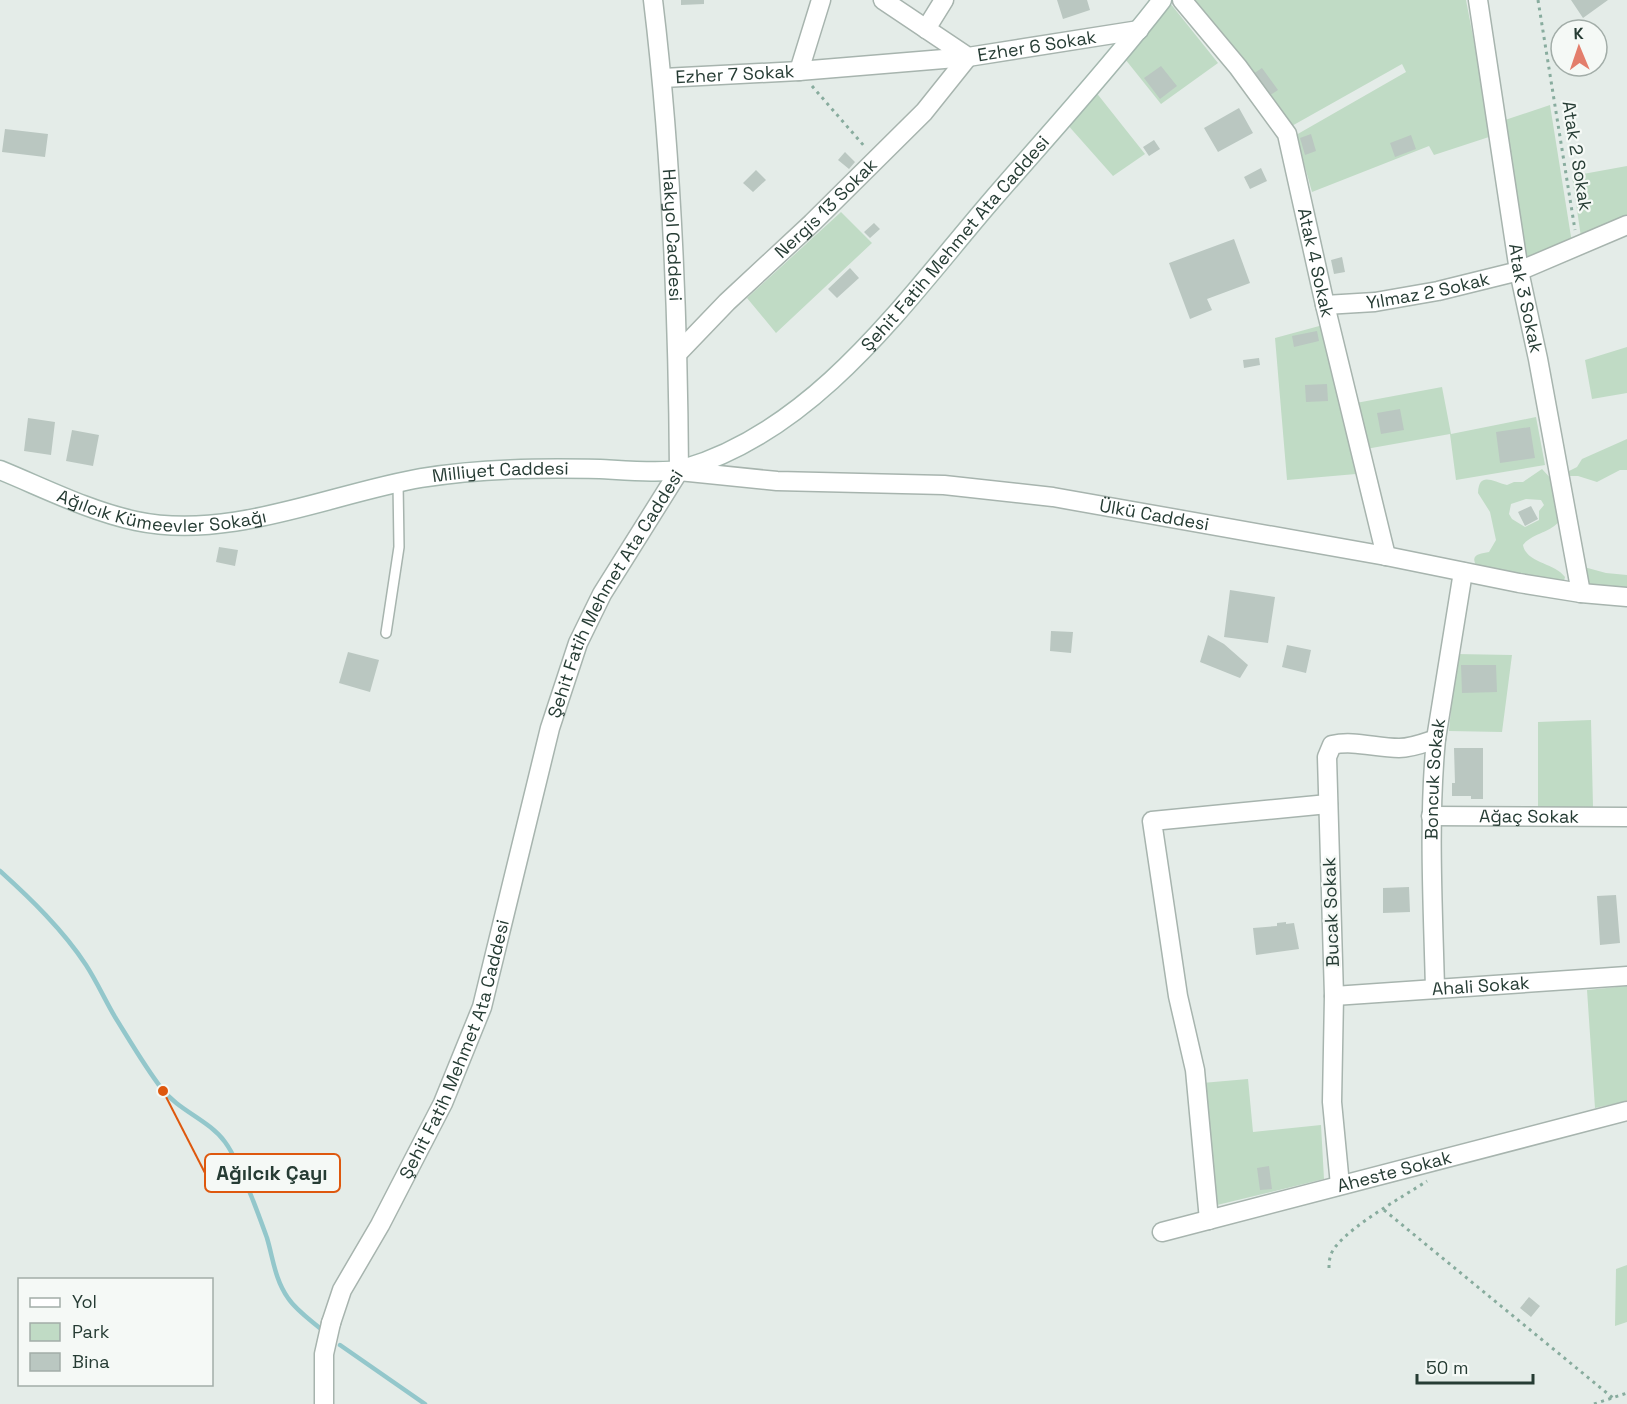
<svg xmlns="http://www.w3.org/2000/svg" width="1627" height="1404" viewBox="0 0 1627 1404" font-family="'Space Grotesk',sans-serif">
  <rect width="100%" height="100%" fill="#e4ece8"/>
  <!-- green -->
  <path fill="#c0dbc5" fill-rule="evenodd" d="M1190,0H1466L1492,136L1434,155L1429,146L1312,192L1296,135L1406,72L1402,64L1290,127Z
    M1170,3L1218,63L1161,104L1125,59Z
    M1095,91L1145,154L1113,176L1066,123Z
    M1550,105L1572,243L1521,262L1502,121Z
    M1627,166V216L1581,237L1572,176Z
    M841,212L872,243L776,333L747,298Z
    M1323,325L1356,474L1287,480L1275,338Z
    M1627,347V393L1592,399L1585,360Z
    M1442,387L1451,434L1536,417L1545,465L1456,480L1450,434L1366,449L1356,403Z
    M1627,439V470H1620L1597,482L1578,476H1568L1567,472L1577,467L1582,459Z
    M1542,469L1554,482L1560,520C1551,533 1532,533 1523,545C1526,563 1555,563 1565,577L1564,581L1522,577L1506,570L1495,573L1477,567C1469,554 1480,554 1489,552L1496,540L1490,512L1478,493C1479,471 1493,482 1507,485L1514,482H1523ZM1526,499L1541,500L1544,505L1539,511V520L1525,527L1512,519L1509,514L1511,504Z
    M1584,567L1606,573L1627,575V591L1584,587Z
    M1456,654L1512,655L1502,732L1449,731Z
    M1591,720L1593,807H1538V722Z
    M1627,986V1101L1595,1108L1587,990Z
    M1248,1079L1253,1132L1321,1125L1324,1179L1213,1206L1202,1083Z
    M1627,1265V1322L1615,1326L1616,1269Z"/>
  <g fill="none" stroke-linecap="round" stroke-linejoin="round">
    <!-- stream -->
    <path stroke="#93c7cb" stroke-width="4.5" d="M0,871C31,899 63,930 86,965C97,982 105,1000 115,1017C130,1041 145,1067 162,1089C179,1111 209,1120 225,1142C240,1162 258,1213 267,1238C273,1258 275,1280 288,1298C296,1310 309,1319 321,1329
      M340,1345L425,1404"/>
  </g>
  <!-- building -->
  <path fill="#bac7c1" d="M681,0H704V4L681,5Z
    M1057,0H1087L1090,10L1063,19Z
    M1571,0H1608L1583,18Z
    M1161,66L1177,86L1160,99L1144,78Z
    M1262,68L1278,90L1269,96L1253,74Z
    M1239,108L1253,133L1218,152L1204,128Z
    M5,129L48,134L45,157L2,152Z
    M1311,134L1316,151L1305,155L1300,138Z
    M1411,135L1416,149L1395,157L1390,143Z
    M1154,140L1160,149L1149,156L1143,147Z
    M845,152L855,162L849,169L838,160Z
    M1261,168L1267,181L1250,189L1244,177Z
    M756,170L766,180L753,192L743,183Z
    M874,223L880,229L870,238L864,232Z
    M1234,239L1250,283L1207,299L1212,310L1190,319L1169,263Z
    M1342,257L1345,272L1334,274L1331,260Z
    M850,268L859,278L837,298L828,289Z
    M1317,331L1319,341L1294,347L1292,336Z
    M1259,358L1260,365L1244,368L1243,360Z
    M1327,384L1328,401L1306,402L1305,385Z
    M1400,409L1404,430L1381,434L1377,413Z
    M28,418L55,422L51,455L24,451Z
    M1530,427L1535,458L1500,463L1496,432Z
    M72,430L99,435L93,466L66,461Z
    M1531,506L1538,519L1525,526L1518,512Z
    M219,547L238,550L235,566L216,562Z
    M1230,590L1275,597L1268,643L1224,637Z
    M1051,631L1073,632L1071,653L1050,651Z
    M1208,635L1224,644L1248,665L1240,678L1200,662Z
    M1287,645L1311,650L1306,673L1282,667Z
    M348,652L379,660L370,692L339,683Z
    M1461,665H1496L1497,692L1462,693Z
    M1454,748H1483V799H1471V796H1452V783H1455Z
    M1409,887L1410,912L1383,913V888Z
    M1616,895L1620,943L1600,945L1597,896Z
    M1286,922V924L1294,923L1299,949L1256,955L1253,928L1277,926V923Z
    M1269,1166L1272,1189L1260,1190L1257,1168Z
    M1529,1297L1540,1306L1531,1317L1520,1308Z"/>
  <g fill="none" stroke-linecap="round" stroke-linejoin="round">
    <!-- service casing -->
    <g stroke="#a7b4ae" stroke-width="12">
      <path id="service" d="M386,633L399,547L398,482"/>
    </g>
    <!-- minor casing -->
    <g stroke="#a7b4ae" stroke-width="21">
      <g id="minor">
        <path id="s1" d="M883,0L968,57L1139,30"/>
        <path id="s2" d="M1182,0L1238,67L1287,134L1325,305L1386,556"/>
        <path id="s3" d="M1478,0L1519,271L1538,359L1581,593"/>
        <path d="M926,29L944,0"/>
        <path d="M799,71L821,0"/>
        <path id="s4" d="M663,78L799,71L968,57"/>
        <path id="s5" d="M1325,305L1375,302L1438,291L1519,271L1627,225"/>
        <path id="s6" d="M678,353L727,302L812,223L924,112L968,57"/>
        <path id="s7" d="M1431,816L1627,817"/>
        <path id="s8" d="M1435,989C1433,906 1428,822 1436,739L1463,572"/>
        <path id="s9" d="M1334,996L1627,976"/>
        <path d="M1340,1185L1332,1102L1334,996L1327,757L1332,745C1354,740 1376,748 1399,748C1412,748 1424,743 1436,739"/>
        <path d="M1209,1220L1195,1070L1178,996L1152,821L1328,804"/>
        <path id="s10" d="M1162,1232L1627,1111"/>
        <path d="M324,1404V1354L331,1323"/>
      </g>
    </g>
    <!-- tertiary casing -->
    <g stroke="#a7b4ae" stroke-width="21">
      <g id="tertiary">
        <path id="s11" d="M653,0C672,156 678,314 679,471"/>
        <path id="s12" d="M679,471L777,481L944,485L1053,497L1386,556L1519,583L1581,593L1627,597"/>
        <path id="s13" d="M331,1323L342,1290L380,1225L443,1103L482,1007L550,728L578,643L602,594L679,471"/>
      </g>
    </g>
    <!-- secondary casing -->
    <g stroke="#a4b7af" stroke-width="21">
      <g id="secondary">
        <path id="s14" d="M0,470C44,488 89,511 136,521C229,541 330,494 421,478C482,468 539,468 600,469C621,470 665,474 683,469C817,430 905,301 992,200C1049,134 1108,70 1162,0"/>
      </g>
    </g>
    <!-- path -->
    <path stroke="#88ac9e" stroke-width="3" stroke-dasharray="3 4.5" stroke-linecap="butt" d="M1538,0L1575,230
      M812,86L865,147
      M1384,1210L1613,1398
      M1329,1268C1329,1260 1330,1253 1336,1246C1355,1223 1401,1198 1427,1181
      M1594,1404L1627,1393"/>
    <!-- service -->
    <use href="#service" stroke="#fff" stroke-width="9"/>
    <!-- minor -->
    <use href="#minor" stroke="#fff" stroke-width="18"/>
    <!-- tertiary -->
    <use href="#tertiary" stroke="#fff" stroke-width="18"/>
    <!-- secondary -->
    <use href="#secondary" stroke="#fff" stroke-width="18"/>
  </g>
  <g text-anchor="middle" stroke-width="4.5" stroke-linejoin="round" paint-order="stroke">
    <!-- street labels -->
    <g font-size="18" fill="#263c34" stroke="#f5f9f6">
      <text dy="6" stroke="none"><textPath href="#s1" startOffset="172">Ezher 6 Sokak</textPath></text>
      <text dy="6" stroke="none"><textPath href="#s4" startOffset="72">Ezher 7 Sokak</textPath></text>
      <text transform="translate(1577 156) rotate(81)" y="6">Atak 2 Sokak</text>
      <text dy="6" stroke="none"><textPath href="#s6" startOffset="207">Nergis 13 Sokak</textPath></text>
      <text dy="6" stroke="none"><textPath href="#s11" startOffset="236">Hakyol Caddesi</textPath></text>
      <text dy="6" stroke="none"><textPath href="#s14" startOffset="1058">Şehit Fatih Mehmet Ata Caddesi</textPath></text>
      <text dy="6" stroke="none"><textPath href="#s2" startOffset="302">Atak 4 Sokak</textPath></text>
      <text dy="6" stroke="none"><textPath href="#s5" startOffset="104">Yılmaz 2 Sokak</textPath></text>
      <text dy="6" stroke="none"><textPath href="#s3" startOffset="302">Atak 3 Sokak</textPath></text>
      <text dy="6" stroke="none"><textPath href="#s14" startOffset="516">Milliyet Caddesi</textPath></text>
      <text dy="6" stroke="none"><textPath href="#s14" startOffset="170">Ağılcık Kümeevler Sokağı</textPath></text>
      <text dy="6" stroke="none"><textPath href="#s12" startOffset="478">Ülkü Caddesi</textPath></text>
      <text dy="6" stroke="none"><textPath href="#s13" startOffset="788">Şehit Fatih Mehmet Ata Caddesi</textPath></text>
      <text dy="6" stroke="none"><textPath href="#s8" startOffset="210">Boncuk Sokak</textPath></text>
      <text dy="6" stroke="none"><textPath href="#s7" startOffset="98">Ağaç Sokak</textPath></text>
      <text transform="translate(1331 912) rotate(-92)" y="6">Bucak Sokak</text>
      <text dy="6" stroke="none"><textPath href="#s9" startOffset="147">Ahali Sokak</textPath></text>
      <text dy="6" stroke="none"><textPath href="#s13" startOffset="302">Şehit Fatih Mehmet Ata Caddesi</textPath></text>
      <text dy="6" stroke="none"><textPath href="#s10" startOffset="240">Aheste Sokak</textPath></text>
    </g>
  </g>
  <!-- callouts -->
  <path fill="none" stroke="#de580e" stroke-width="2" d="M163 1091L205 1173"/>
  <circle fill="#de580e" stroke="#f5f9f6" stroke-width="2" cx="163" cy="1091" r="6"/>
  <rect fill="#f5f9f6" stroke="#de580e" stroke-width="2" x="205" y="1154" width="135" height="38" rx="6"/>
  <g font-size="20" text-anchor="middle" font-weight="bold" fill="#263c34">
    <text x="272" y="1180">Ağılcık Çayı</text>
  </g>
  <!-- legend -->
  <rect x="18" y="1278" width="195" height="108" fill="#f5f9f6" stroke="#a2ada8" stroke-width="1.5"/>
  <rect x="30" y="1298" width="30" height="9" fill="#ffffff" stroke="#a2ada8" stroke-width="1.5"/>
  <text x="72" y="1308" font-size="18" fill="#263c34">Yol</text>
  <rect x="30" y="1323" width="30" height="18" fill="#c0dbc5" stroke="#a2ada8" stroke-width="1.5"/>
  <text x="72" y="1338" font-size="18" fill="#263c34">Park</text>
  <rect x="30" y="1353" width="30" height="18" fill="#bac7c1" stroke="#a2ada8" stroke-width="1.5"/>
  <text x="72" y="1368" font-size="18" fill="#263c34">Bina</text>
  <!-- north arrow -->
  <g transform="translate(1579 48) rotate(358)"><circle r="28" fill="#f5f9f6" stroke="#a2ada8" stroke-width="1.5"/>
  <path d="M0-4.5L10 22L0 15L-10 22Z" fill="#e37e6c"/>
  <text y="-9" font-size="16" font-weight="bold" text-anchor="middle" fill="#263c34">K</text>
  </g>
  <!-- scale -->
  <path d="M1417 1374v9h116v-9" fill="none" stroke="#263c34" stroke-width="3"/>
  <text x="1426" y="1374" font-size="18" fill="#263c34" stroke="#f5f9f6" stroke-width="4.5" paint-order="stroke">50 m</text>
</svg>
